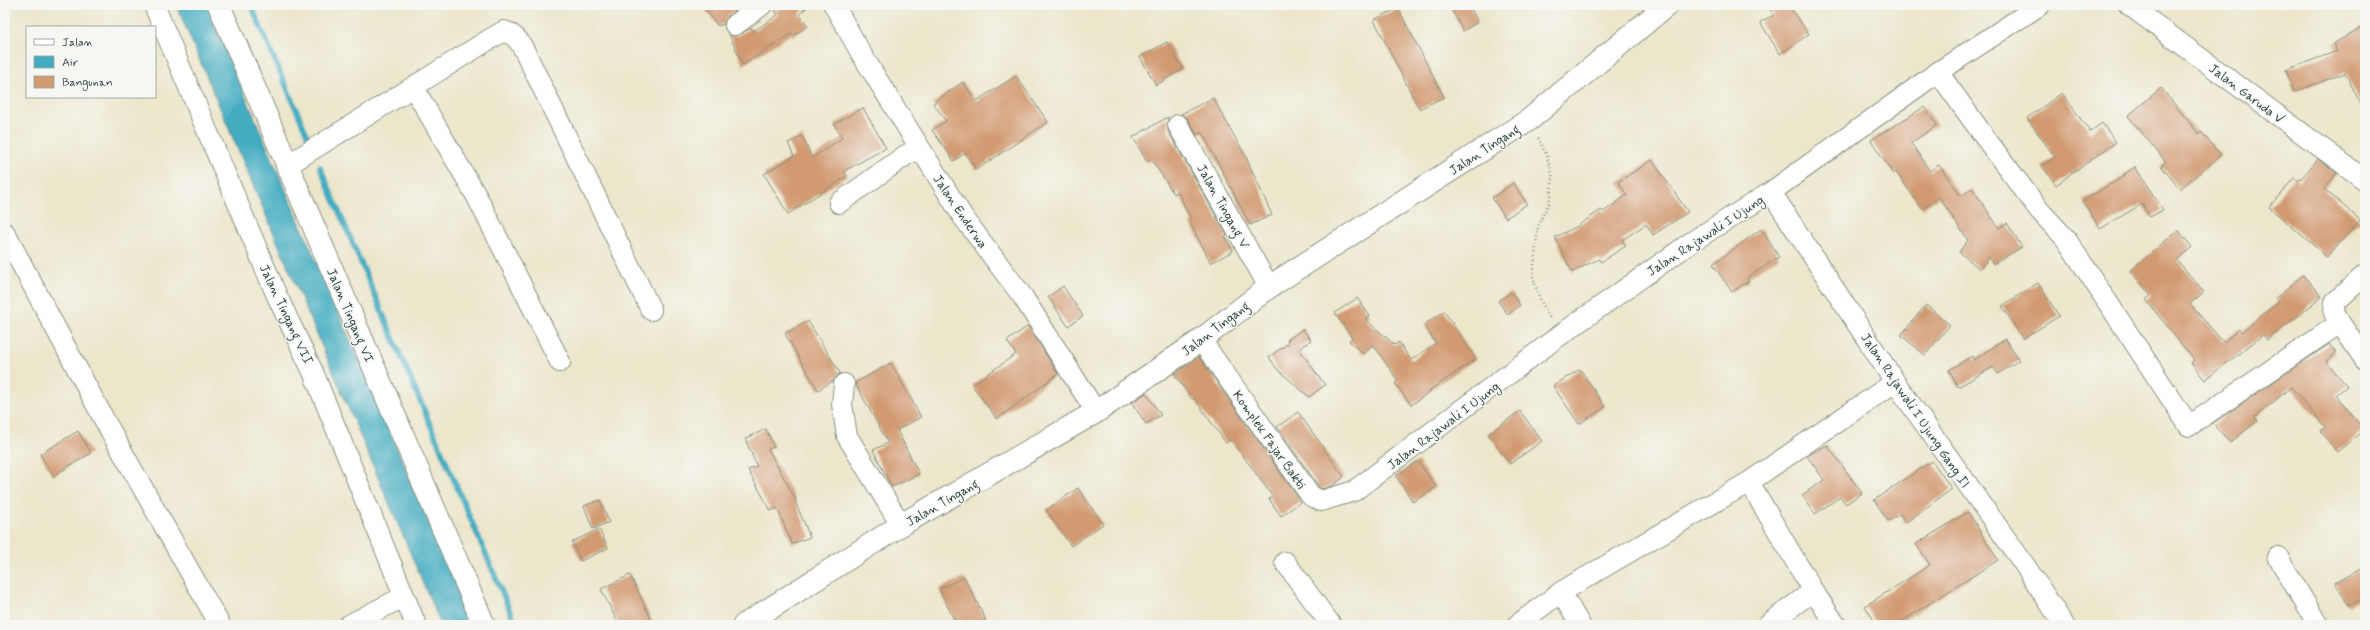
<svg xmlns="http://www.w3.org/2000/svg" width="2370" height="630" viewBox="0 0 2370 630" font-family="Mynerve,sans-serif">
  <rect width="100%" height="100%" fill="#f6f6f2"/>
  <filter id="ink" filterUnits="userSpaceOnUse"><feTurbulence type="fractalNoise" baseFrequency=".025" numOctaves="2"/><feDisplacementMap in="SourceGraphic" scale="8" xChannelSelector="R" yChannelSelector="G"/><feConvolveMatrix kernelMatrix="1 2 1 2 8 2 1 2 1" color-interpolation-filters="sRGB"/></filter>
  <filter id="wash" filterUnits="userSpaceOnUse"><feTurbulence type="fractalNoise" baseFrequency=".012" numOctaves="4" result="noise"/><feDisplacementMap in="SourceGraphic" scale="16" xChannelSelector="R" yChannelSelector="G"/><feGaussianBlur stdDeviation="0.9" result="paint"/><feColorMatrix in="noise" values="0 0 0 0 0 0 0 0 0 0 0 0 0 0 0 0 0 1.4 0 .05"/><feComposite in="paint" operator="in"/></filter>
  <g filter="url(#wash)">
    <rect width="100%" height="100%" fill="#ece6cb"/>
    <!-- water -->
    <path fill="#42acc1" stroke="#30747a" d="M176,5H206L473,625H441Z"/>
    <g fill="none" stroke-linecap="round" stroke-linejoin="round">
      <!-- stream -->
      <path stroke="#42acc1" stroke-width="5.5" d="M251,5L309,139
        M320,167L516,625"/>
    </g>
    <g id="blocks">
      <!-- building -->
      <path fill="#d29a71" d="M702,5H734L737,9L728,16L724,24L718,26Z
        M784,5H810L799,14L808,26L793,36L791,34L743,65L729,34L737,36L751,28L754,31L778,15L775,11Z
        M1449,5H1469L1478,22L1463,31Z
        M1767,5H1788L1809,34L1780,54L1760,22L1774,15Z
        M1398,8L1444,97L1419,109L1374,20Z
        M2365,25V112L2345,73L2294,92L2286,70L2337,51L2333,44Z
        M1167,42L1183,69L1156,85L1140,57Z
        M1016,76L1048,122L976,170L965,153L954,161L932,130L946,121L933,103L963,82L976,101Z
        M2161,88L2199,134L2201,132L2221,155L2180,189L2161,166L2166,162L2128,116Z
        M2062,93L2090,132L2102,123L2116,142L2056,185L2042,166L2055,157L2027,118Z
        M1213,98L1245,155L1272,215L1250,225L1204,136L1201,132L1197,135L1188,119L1181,114Z
        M1924,107L1937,125L1911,143L1930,171L1939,165L1961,196L1972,188L1999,228L2007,223L2022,247L1993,264L1989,257L1980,269L1959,252L1968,240L1939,197L1922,209L1896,172L1893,174L1871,140Z
        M863,108L886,148L844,171L847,176L788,214L764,174L794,156L788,143L802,136L812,158L842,138L834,124Z
        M1168,117V131L1227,235L1225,236L1233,251L1211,263L1190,223L1192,222L1178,192L1174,194L1152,160L1147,162L1133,137Z
        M2318,159L2337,173L2324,189L2360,220L2327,257L2269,207L2295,177L2299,181Z
        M1652,160L1688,212L1653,235L1646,224L1622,240L1626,246L1601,262L1599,259L1572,272L1555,237L1576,227L1601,210L1603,212L1627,195L1618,182Z
        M2135,167L2163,210L2150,217L2142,204L2100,229L2083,201L2124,176L2123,175Z
        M1513,183L1527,204L1506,218L1492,198Z
        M1761,229L1779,257L1747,278L1749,281L1732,292L1713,264Z
        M2178,230L2192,247L2177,260L2204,292L2190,304L2223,342L2239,329L2242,332L2279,301L2276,298L2303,275L2322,297L2267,340L2263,335L2205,380L2191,363L2194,360L2146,300L2151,295L2130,271Z
        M2038,283L2059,316L2023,339L2002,306Z
        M1063,286L1083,316L1068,326L1048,297Z
        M1511,292L1520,305L1508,315L1498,301Z
        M1357,298L1370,316L1365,319L1395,345L1399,342L1411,360L1436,343L1424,325L1444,311L1476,359L1430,390L1431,391L1411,405L1395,383L1398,381L1373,344L1364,354L1349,341L1352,338L1335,313Z
        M1926,305L1950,325L1925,355L1901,335Z
        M808,321L840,373L833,381L818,390L785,334Z
        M1028,326L1058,374L997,419L972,385L1016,354L1007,341Z
        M1303,329L1311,340L1299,349L1325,385L1309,397L1277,369L1269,357L1289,343L1287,340Z
        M2005,339L2019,360L1998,374L1993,367L1958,387L1949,370L1972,356L1974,360Z
        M2329,344L2336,353L2326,361L2347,386L2336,395L2364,430L2337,452L2320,431L2325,427L2291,387L2254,418L2257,421L2230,443L2213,423Z
        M1199,357L1301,502L1281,516L1269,499L1273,497L1250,465L1230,440L1226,443L1194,398L1192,399L1174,374Z
        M891,363L921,417L897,430L919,474L892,487L873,450L888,443L855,383Z
        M1580,369L1605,407L1579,424L1553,386Z
        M1146,393L1161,415L1146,424L1132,403Z
        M1520,411L1542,441L1510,464L1488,434Z
        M1298,412L1344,477L1332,486L1322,489L1319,487L1277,427Z
        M766,429L774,447L768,449L796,500L795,501L810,537L792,544L777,508L771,511L748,470L757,466L745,439Z
        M78,431L91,453L53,476L40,454Z
        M1827,445L1862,493L1846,504L1840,497L1815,514L1802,495L1824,480L1807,456Z
        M1418,461L1436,487L1413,502L1396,476Z
        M1932,461L1952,489L1905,523L1900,514L1888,521L1874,500Z
        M1078,488L1103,524L1071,546L1046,510Z
        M600,500L609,522L593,529L584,506Z
        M1968,512L1998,560L1896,625H1877L1865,606L1930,565L1916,544Z
        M599,529L608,548L581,561L572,542Z
        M2365,566V597L2349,606L2335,583Z
        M630,575L654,625H619L601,589Z
        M964,577L986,620L975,625H957L939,589Z"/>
    </g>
  </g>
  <g filter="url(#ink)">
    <use href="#blocks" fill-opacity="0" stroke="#869280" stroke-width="1"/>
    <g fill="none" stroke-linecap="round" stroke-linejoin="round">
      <!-- minor casing -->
      <g stroke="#869280" stroke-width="22">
        <path id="minor" d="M154,5L277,296L313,372L416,625
          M834,5L862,55L963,217L1023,297L1096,412
          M2129,5L2365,180
          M735,25L762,5
          M1938,72L1986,139L2040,211L2066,239L2189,426L2340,323L2334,313L2335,302L2365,275
          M414,88L477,197L560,362
          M1178,125L1269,287
          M286,166L490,39L504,31C519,36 523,48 530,62L651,310
          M1771,192L1895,382L2026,567L2064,625
          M839,203L906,155L920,149
          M5,233L106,423L220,625
          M2340,323L2365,360
          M1201,340L1311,496L1321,501L1354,491L1559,336L1693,241L1771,192L1938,72L2040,5
          M844,384L842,404L847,436L901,525
          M1749,482L1813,591L1767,625
          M2278,557L2318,625
          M1285,562L1331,625
          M1813,591L1836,625
          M1561,592L1580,625
          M349,625L403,597
          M1517,625L1561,592L1749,482L1895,382"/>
      </g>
      <!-- secondary casing -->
      <g stroke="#869280" stroke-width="24">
        <path id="secondary" d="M219,5L484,625
          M744,625L901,525L1096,412L1201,340L1269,287L1529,120L1667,5"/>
      </g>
      <!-- path -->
      <path stroke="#869280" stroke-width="2.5" stroke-dasharray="1 3" stroke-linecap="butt" d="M1538,138L1547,156L1553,178L1549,203L1538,226L1533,276L1538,295L1550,319"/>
      <!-- minor -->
      <use href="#minor" stroke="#fff" stroke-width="20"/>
      <!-- secondary -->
      <use href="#secondary" stroke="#fff" stroke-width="22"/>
    </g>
  </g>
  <g text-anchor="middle" stroke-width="3" stroke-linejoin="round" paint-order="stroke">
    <!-- street labels -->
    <g font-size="13" fill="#1f3d34" stroke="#f6f6f2">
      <text transform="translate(2247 93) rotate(37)" y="5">Jalan Garuda V</text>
      <text transform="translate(1484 149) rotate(-33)" y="5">Jalan Tingang</text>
      <text transform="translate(1224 206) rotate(61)" y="5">Jalan Tingang V</text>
      <text transform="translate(961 211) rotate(56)" y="5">Jalan Enderwa</text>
      <text transform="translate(1705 235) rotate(-33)" y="5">Jalan Rajawali I Ujung</text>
      <text transform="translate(287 314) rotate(65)" y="5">Jalan Tingang VII</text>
      <text transform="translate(351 315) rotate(67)" y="5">Jalan Tingang VI</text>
      <text transform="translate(1215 328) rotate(-37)" y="5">Jalan Tingang</text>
      <text transform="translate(1916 410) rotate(56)" y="5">Jalan Rajawali I Ujung Gang II</text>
      <text transform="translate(1443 425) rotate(-37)" y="5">Jalan Rajawali I Ujung</text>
      <text transform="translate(1270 439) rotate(55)" y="5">Komplek Fajar Bakti</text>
      <text transform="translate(942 502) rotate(-30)" y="5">Jalan Tingang</text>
    </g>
  </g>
  <!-- margin -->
  <rect width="2370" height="630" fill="none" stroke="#f6f6f2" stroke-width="20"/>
  <!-- legend -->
  <rect x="26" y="26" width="130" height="72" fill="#f6f6f2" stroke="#a0aca6"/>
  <rect x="34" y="39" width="20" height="6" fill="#ffffff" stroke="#a0aca6"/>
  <text x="62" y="46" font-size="12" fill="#1f3d34">Jalan</text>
  <rect x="34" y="56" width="20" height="12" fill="#42acc1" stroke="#a0aca6"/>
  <text x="62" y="66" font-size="12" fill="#1f3d34">Air</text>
  <rect x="34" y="76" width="20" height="12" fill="#d29a71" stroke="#a0aca6"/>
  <text x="62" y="86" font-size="12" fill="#1f3d34">Bangunan</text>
</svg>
